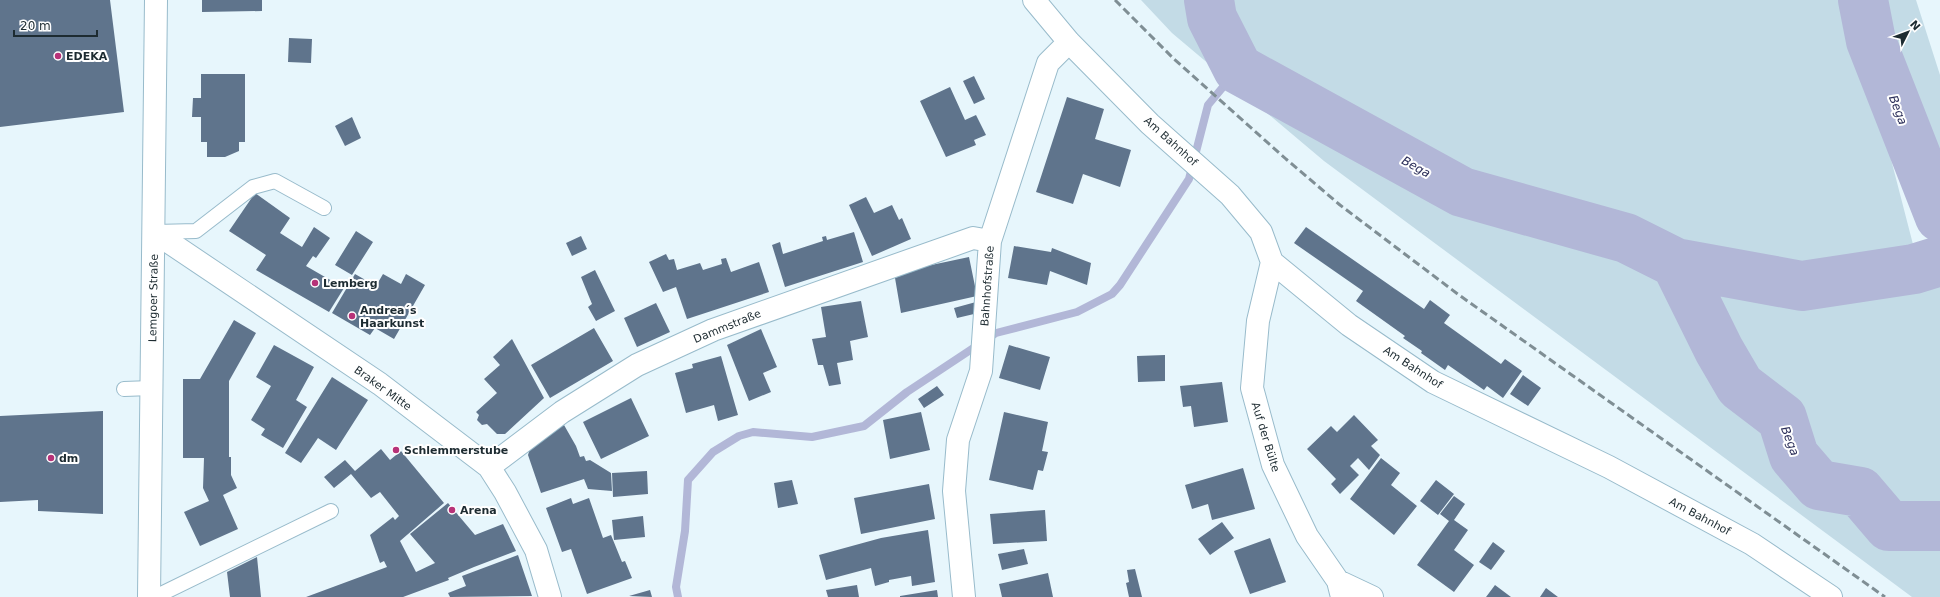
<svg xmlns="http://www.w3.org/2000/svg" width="1940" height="597" viewBox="0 0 1940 597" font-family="'DejaVu Sans',sans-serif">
  <rect width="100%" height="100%" fill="#e7f6fc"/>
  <!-- green -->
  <path fill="#c3dbe6" d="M1141,0H1853L1862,47L1916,256L1805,276L1730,274V298L1802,296L1940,273V597H1912L1324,161L1172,33Z
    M1870,0H1916L1940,75V191L1877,40Z"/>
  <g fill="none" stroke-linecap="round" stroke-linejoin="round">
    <!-- stream -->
    <path stroke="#b2b7d7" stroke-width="8" d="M678,597L676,587L685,531L688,480L713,452L739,436L753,432L812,437L864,426L907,392L996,333L1077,312L1112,294L1120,285L1189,179L1208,105L1238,69"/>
    <!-- river -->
    <path stroke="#b2b7d7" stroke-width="50" d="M1209,0L1212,18L1238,69L1462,192L1626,238L1676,263L1719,350L1740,386L1782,418L1794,456L1819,485L1860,492L1889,526H1940
      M1863,0L1871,41L1940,217
      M1676,263L1802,286L1914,269L1940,261"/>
  </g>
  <!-- building -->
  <path fill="#5f748c" d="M0,0H110L124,112L0,127Z
    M202,0H262V11L202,12Z
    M289,38L312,39L311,63L288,62Z
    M201,74H245V142H239V151L225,157H207V142H201V117H192L193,98H201Z
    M974,76L985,99L974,104L963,81Z
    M950,87L965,120L976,115L986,135L974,140L976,145L946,157L920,101Z
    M1067,97L1104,109L1095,139L1131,150L1120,187L1083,174L1073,204L1036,192Z
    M352,117L361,138L345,146L335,126Z
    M255,193L290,218L280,233L302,247L314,227L330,238L316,258L313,256L306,266L344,288L329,312L256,270L266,255L229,231Z
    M866,197L874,213L892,205L899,220L902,218L911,239L872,256L849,205Z
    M1306,227L1424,309L1430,300L1450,315L1444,323L1501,364L1505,359L1522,371L1503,398L1487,386L1484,390L1448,365L1445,370L1421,353L1422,351L1403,338L1405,336L1356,301L1363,291L1294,243Z
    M356,231L373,242L352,275L335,265Z
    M854,232L863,262L785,287L772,245L780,242L783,254L823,241L822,237L826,236L827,240Z
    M581,236L587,249L572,256L566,243Z
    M1014,246L1051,252L1052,248L1091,263L1087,285L1050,271L1047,285L1008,278Z
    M666,254L669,260L674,259L677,270L700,263L703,270L722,264L721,259L726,258L731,272L759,262L769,292L687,319L676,287L663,292L649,262Z
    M969,257L977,296L901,313L895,278L922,267Z
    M595,270L615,311L596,321L588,307L592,304L581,277Z
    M355,274L376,286L383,274L401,284L406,274L425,285L394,339L375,328L370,335L332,313Z
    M861,301L868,337L850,341L853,360L837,363L841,384L829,386L823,365H818L812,339L826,337L821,307Z
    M976,302L974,314L957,318L954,308Z
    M656,303L670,332L637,347L624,318Z
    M234,320L256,333L229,381V457H231V475L237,488L223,495L238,529L200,546L184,512L209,501L203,488L204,458H183V379H200Z
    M594,328L613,361L550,398L531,365Z
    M761,329L777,367L763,373L771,392L749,401L727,345Z
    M512,339L544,398L505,434H497L487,424L482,425L477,420L479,415L476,412L497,393L484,379L500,365L493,357Z
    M274,345L314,367L296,400L307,407L283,448L261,435L265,429L251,420L271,386L256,377Z
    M1009,345L1050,357L1040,390L999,378Z
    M1165,355V381L1138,382L1137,356Z
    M721,356L738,415L718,421L714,405L686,413L675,373L693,368L692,364Z
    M1523,375L1541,388L1528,406L1510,394Z
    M332,377L368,400L336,450L318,438L301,463L285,453Z
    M1222,382L1228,422L1194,427L1191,406L1183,407L1180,386Z
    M937,386L944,395L924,408L918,399Z
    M631,398L649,436L601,459L583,422Z
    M103,411V514L38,511V500L0,502V416Z
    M921,412L930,450L890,459L883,420Z
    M1004,412L1048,422L1042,451L1048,452L1043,471L1038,470L1033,490L989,480Z
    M1354,415L1378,440L1371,446L1380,455L1369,470L1358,458L1350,466L1359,475L1340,494L1331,484L1336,479L1307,449L1331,426L1337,432Z
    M564,425L576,446L580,457L584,456L586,461L590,460L611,473L612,491L588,489L584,479L541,493L528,455L531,445Z
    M381,449L390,460L401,451L444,503L400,541L416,572L435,563L410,534L448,503L475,535L503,524L516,551L474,567L448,578L449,580L403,597H306L387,567L384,561L380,563L370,535L393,517L395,520L399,516L380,492L371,498L351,474L334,488L324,477L345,460L355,471Z
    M1381,458L1400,473L1391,485L1417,506L1394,535L1350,499Z
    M1243,468L1255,509L1212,520L1208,504L1192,509L1185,485Z
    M647,471L648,494L613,497L612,473Z
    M792,480L798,504L778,508L774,483Z
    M1436,480L1454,494L1438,515L1420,501Z
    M929,484L935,519L861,534L854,498Z
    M1454,496L1465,504L1454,520L1468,530L1454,550L1474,565L1454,592L1417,565L1449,521L1440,514Z
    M571,498L573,504L589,498L603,538L611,535L622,562L625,561L632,578L587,594L571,549L562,552L546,508Z
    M1045,510L1047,541L993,544L990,514Z
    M643,516L645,537L614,540L612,520Z
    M1222,522L1234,538L1210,555L1198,539Z
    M928,530L935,582L912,586L911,576L889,580V582L875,586L871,568L826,580L819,555L881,538Z
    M1270,538L1286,582L1250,594L1234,551Z
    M1493,542L1505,551L1491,570L1479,562Z
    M1024,549L1028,564L1002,570L998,554Z
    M518,555L532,596L450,597L448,593L466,586L462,576Z
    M257,557L261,597H230L227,572Z
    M1135,569L1142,597H1129L1126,583L1129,582L1127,570Z
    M1048,573L1053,597H1002L999,584Z
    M857,585L859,597H828L826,590Z
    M1495,585L1511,597H1486Z
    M1546,588L1558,597H1540Z
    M650,590L652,597L629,596Z
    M937,590L938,597H900V596Z"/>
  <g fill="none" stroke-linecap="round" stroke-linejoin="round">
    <!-- service casing -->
    <g stroke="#98bbcb" stroke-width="16">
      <path id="service" d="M155,232L196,231L253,187L275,181L324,208
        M124,389L151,388
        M155,597L331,511"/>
    </g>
    <!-- minor casing -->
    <g stroke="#98bbcb" stroke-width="24">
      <path id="minor" d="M1034,0L1069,42L1150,124L1230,195L1261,232L1272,262L1349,325L1433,382L1609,467L1752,544L1831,597
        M154,232L380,384L489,467L505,492L536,550L550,597
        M1272,262L1258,321L1252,388L1273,465L1307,536L1338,581L1342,597
        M489,467L562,412L637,365L713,330L973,238L990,241
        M1338,581L1372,597
        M964,597L954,491L958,440L981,371L990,241L1048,63L1069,42"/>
    </g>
    <!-- secondary casing -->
    <g stroke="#98bbcb" stroke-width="24">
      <path id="secondary" d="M149,597L156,0"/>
    </g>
    <!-- service -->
    <use href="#service" stroke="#fff" stroke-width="14"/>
    <!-- minor -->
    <use href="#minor" stroke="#fff" stroke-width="22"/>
    <!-- secondary -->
    <use href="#secondary" stroke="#fff" stroke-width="22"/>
    <!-- rail -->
    <path stroke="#7f8e94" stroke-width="3" stroke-dasharray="8 4" stroke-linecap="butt" d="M1115,0L1174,59L1286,159L1340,205L1459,295L1885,597"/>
  </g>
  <!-- markers -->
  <g fill="#b73278" stroke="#fff" stroke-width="1.5">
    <circle cx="58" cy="56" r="4"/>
    <circle cx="315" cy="283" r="4"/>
    <circle cx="352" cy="316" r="4"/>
    <circle cx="396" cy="450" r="4"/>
    <circle cx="51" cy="458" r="4"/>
    <circle cx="452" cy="510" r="4"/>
  </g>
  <g text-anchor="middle" stroke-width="4" stroke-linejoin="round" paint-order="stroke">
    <!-- poi labels -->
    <g font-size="11" font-weight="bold" fill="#1d2b31" stroke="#fff" text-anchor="start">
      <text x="66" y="60">EDEKA</text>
      <text x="323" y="287">Lemberg</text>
      <text x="360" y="314">Andrea´s<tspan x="360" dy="13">Haarkunst</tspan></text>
      <text x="404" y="454">Schlemmerstube</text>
      <text x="59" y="462">dm</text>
      <text x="460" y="514">Arena</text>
    </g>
    <!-- street labels -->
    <g font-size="11" fill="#1d2b31" stroke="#fff">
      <text transform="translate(1171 141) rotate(42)" y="4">Am Bahnhof</text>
      <text transform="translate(987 286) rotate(-86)" y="4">Bahnhofstraße</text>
      <text transform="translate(153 298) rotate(-89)" y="4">Lemgoer Straße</text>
      <text transform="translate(727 326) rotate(-22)" y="4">Dammstraße</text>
      <text transform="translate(1413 367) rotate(33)" y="4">Am Bahnhof</text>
      <text transform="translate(383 388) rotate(36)" y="4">Braker Mitte</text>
      <text transform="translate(1266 437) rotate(73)" y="4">Auf der Bülte</text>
      <text transform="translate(1700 516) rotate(28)" y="4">Am Bahnhof</text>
    </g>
    <!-- water labels -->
    <g font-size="12" font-style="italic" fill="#2b2e59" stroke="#fff">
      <text transform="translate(1898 110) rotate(69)" y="4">Bega</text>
      <text transform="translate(1416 167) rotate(29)" y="4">Bega</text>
      <text transform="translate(1790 441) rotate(69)" y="4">Bega</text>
    </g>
  </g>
  <!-- north arrow -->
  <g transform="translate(1908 32) rotate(48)" stroke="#ffffff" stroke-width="3" paint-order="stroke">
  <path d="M0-3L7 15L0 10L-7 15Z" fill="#1d2b31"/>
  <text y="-6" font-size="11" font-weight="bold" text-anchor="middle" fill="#1d2b31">N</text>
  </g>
  <!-- scale -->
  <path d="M14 30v6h83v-6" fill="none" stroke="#1d2b31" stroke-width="2"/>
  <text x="20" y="30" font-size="12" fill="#1d2b31" stroke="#ffffff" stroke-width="3" paint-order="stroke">20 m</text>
</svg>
